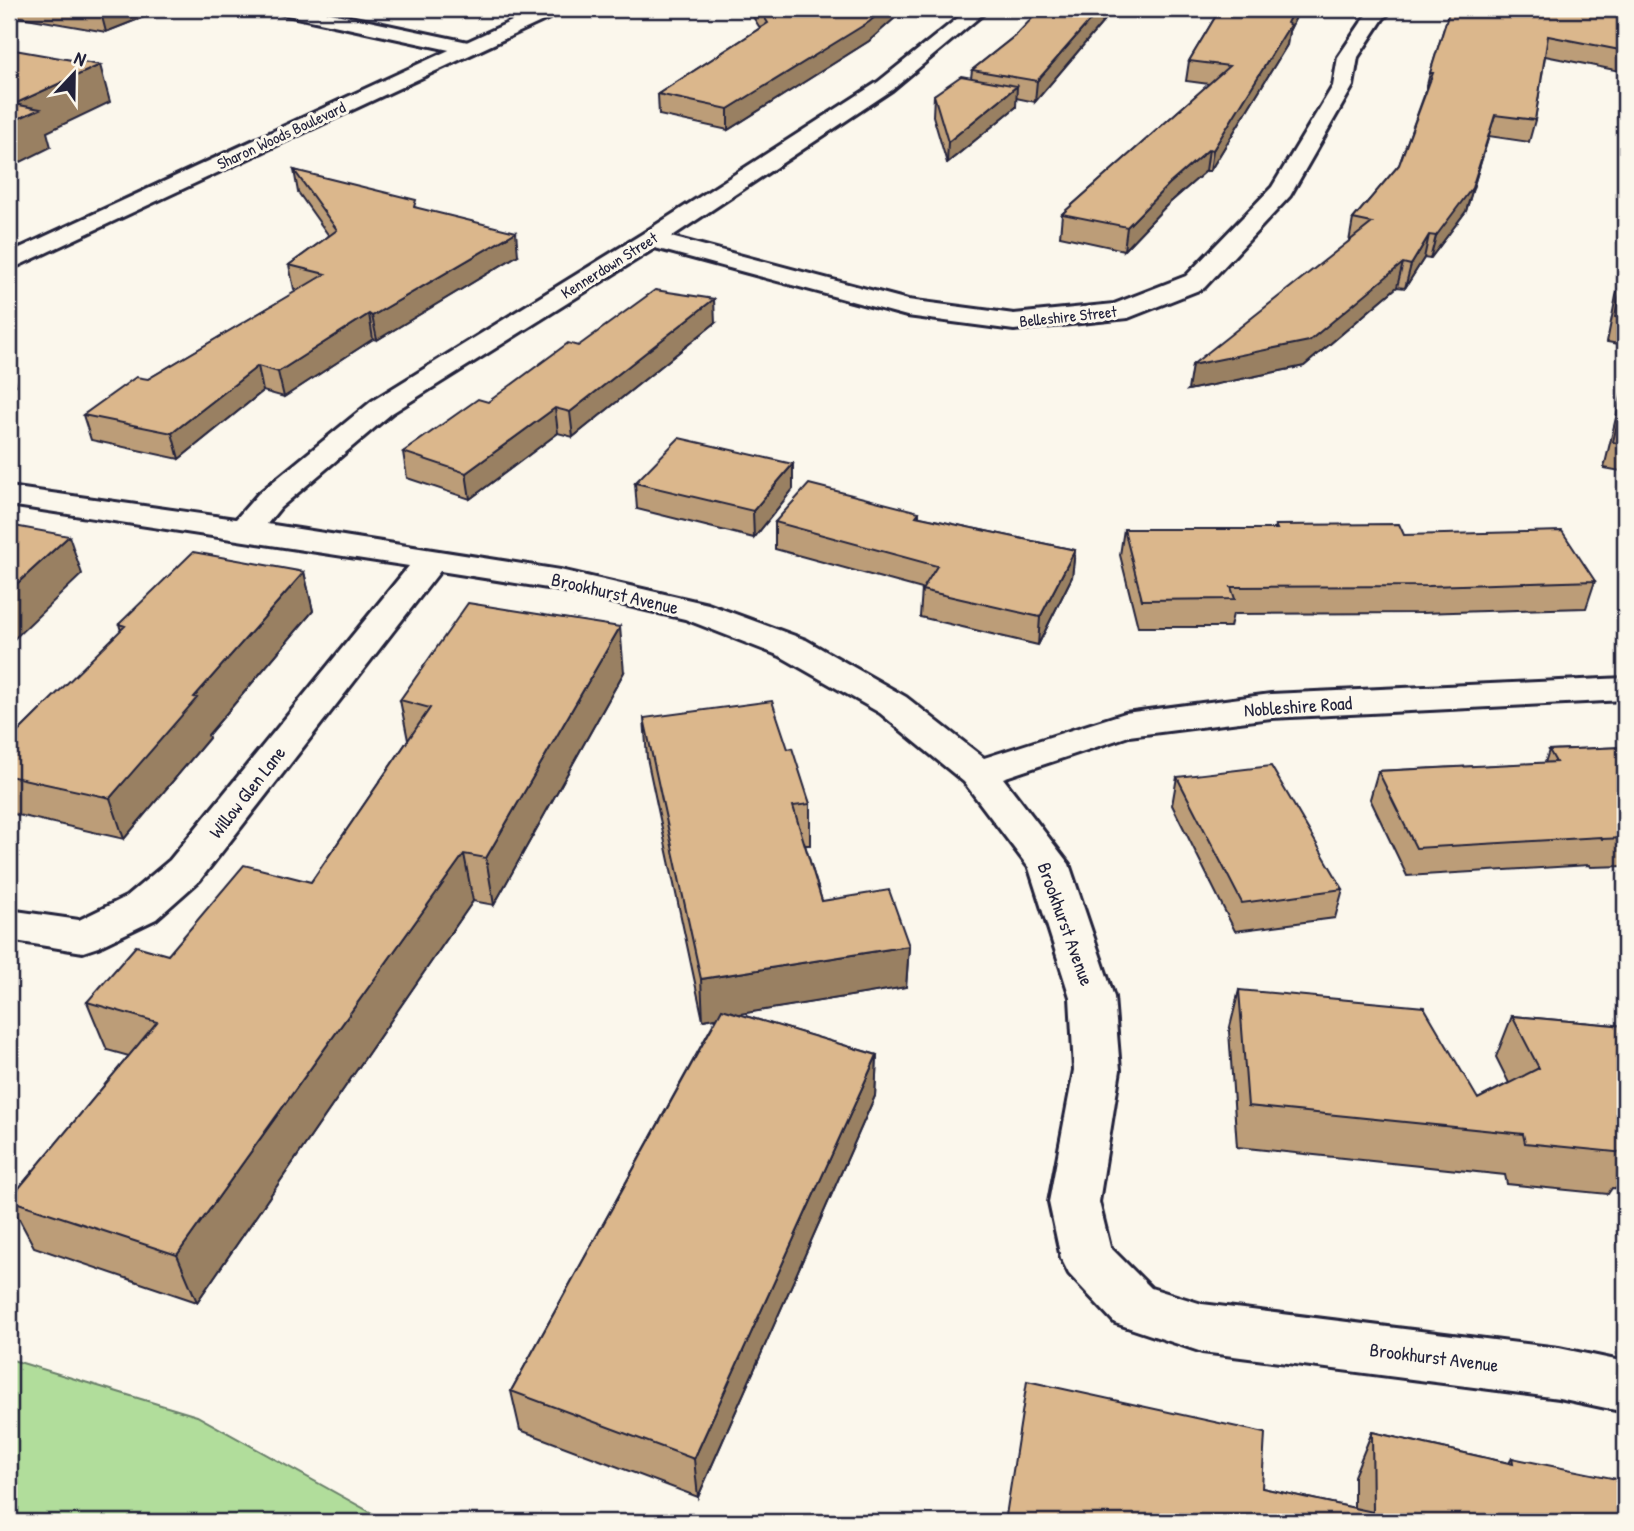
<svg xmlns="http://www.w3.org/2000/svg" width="1634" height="1531" viewBox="0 0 1634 1531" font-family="'Patrick Hand',sans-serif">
  <rect width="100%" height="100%" fill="#fbf7ec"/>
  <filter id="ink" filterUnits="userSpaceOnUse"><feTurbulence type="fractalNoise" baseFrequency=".0143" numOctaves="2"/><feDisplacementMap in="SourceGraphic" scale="14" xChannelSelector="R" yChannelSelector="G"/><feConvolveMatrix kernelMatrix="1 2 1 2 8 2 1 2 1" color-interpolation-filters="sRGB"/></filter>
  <g filter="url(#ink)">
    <!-- green -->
    <path fill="#b1dd9b" stroke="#6a806b" stroke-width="2" d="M9,1359L197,1416L388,1522H9Z"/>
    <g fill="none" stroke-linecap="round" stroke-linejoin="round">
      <!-- minor casing -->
      <g stroke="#22223b" stroke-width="6">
        <path id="minor" d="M278,9H312L468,42L475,44L478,48L475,52L468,54L287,15L280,13Z
          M969,9H989L892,90L671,237L908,300L1014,314L1114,304L1186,276L1272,187L1333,86L1338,57L1369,11L1393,9L1383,19L1358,57L1353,86L1290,196L1204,288L1128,318L1014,330L907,316L655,248L392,413L280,508L267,524L560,570L708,604L806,640L906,697L984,758L1125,713L1271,694L1625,678V700L1271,718L1129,736L1003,778L1069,864L1114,997L1120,1070L1099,1202L1110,1247L1151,1288L1202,1304L1559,1348L1625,1362V1412L1559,1398L1202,1352L1115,1323L1069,1274L1061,1258L1049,1202L1074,1070L1070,997L1029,868L964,782L880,713L780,656L685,619L560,590L440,571L200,880L156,919L98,947L83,952L9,940V910L79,920L126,897L170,860L409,566L9,505V487L236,519L258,494L372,401L642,234L878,82Z"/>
      </g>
      <!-- tertiary casing -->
      <g stroke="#22223b" stroke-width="6">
        <path id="tertiary" d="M538,9H562L560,13L9,270V253Z"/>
      </g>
      <!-- minor -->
      <use href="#minor" fill="#fbf7ec" fill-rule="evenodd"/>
      <!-- tertiary -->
      <use href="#tertiary" fill="#fbf7ec" fill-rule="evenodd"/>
    </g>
    <!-- wall -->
    <path fill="#bc9d78" stroke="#22223b" stroke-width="2" d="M9,9H164L106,32L9,15Z
      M748,9H905L869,41L728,130L659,115L658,94L760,28Z
      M1114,9L1035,102L1016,98V107L947,163L933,116L934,95L971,78L972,70L1016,35Z
      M1220,9H1300L1289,31L1287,45L1210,171H1206L1166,206L1124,250L1060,236L1062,214L1209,84L1186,81L1189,61Z
      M1450,9H1625V72L1545,56L1535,120L1529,142L1489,136L1466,211L1430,259L1424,258L1405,288L1397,287L1304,366L1188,390L1349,242L1353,219L1399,165L1425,93L1430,73Z
      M294,170L417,208L518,255L377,340L373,339L284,397L263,391L179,459L91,440L83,415L148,379L299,290L294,289L289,265L329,236L298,192Z
      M1624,272L1625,273V345L1607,342L1616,296Z
      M715,323L573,437L558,433L470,499L407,478L403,452L488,402L578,346Z
      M1625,380V574L1621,573V471L1604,468Z
      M793,464V489L754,538L637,509L635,483Z
      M919,512V517L1075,550L1072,577L1038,645L920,617L922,589L775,549V522Z
      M1275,525L1404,535L1595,581L1586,608L1421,613L1233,614L1230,627H1138L1120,555L1124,529H1274Z
      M304,572L313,611L208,735L209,738L124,839L9,813V741L121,631L119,624Z
      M624,672L494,905L473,901L197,1302L34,1247L9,1200L129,1056L107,1050L87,1002L168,955L311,882L408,740L400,700Z
      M644,718L788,749L810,804V845H805L822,901L909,946L906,987L738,1014L877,1055L875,1096L698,1497L520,1430L511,1391L717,1017L703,1020L647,758Z
      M1625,747V866L1590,867L1589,865L1407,876L1370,799L1378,771L1545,763L1549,750Z
      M1177,777L1343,889L1335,918L1235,931L1172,805Z
      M1239,990L1478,1099L1509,1083L1496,1057L1512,1016L1625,1026V1189L1612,1188L1608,1194L1507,1184L1505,1175L1237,1147L1229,1031Z
      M1372,1432L1509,1463L1512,1458L1625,1507L1005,1522L1262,1488L1354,1508V1476Z"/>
    <!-- shaded-wall -->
    <path fill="#998062" stroke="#22223b" stroke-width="2" d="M112,9H164L106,32L101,13Z
      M884,9H905L869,41L728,130V109Z
      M1100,9H1114L1035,102L1037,81Z
      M1294,9H1300L1289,31L1287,45L1210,171L1213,150Z
      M100,65L110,102L47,132L51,147L9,168V123L14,104Z
      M1017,86L1016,107L947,163L948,142Z
      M1495,115L1466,211L1430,259L1436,236Z
      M1209,149L1206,171L1166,206L1124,250L1127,227L1169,184Z
      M516,232L518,255L377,340L372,316Z
      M1429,235L1424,258L1405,288L1411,265Z
      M1403,263L1397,287L1304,366L1188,390L1192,365Z
      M714,299L715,323L573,437L570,412Z
      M369,314L373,339L284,397L278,372Z
      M9,364L16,385L9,390Z
      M258,366L263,391L179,459L172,433Z
      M555,408L558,433L470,499L466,473Z
      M793,464V489L754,538L753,511Z
      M69,536L82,574L9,644V591Z
      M1075,550L1072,577L1038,645L1040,617Z
      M304,572L313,611L208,735L209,738L124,839L110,798L194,697Z
      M620,627L624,672L494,905L486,858Z
      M464,854L473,901L197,1302L177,1255Z
      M909,946L906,987L703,1020L701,979Z
      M877,1055L875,1096L698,1497L694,1459Z"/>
    <!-- building -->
    <path fill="#dbb78c" stroke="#22223b" stroke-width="2" d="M76,9H112L101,13Z
      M759,9H884L869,22L728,109L658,94L768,23Z
      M1041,9H1100L1037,81L972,70L1016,35Z
      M1220,9H1294L1287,23L1290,25L1213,150L1209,149L1169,184L1127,227L1062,214L1229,66L1189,61Z
      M1450,9H1573L1625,19V51L1548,36L1535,120L1495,115L1472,188L1436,236L1429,235L1411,265L1403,263L1309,341L1192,365L1372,223L1353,219L1399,165L1433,73H1430Z
      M9,49L100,65L14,104L40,109L9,123Z
      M961,76L1017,86L948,142L934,95Z
      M294,170L416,200L414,207L516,232L372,316L369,314L278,372L258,366L172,433L83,415L136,377L148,379L325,274L289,265L337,230Z
      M1624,272L1625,273V319L1615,317Z
      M655,290L714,299L570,412L555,408L466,473L403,452L478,399L488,402L568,343L578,346Z
      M1625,391V445L1613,442Z
      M679,438L793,464L753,511L635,483Z
      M809,484L919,512L916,516L1075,550L1040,617L922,590L937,566L775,522Z
      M1399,524L1404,535L1562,531L1595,581L1429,586L1231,587L1235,599L1142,600L1124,529H1277L1275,525Z
      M9,525L69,536L9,591Z
      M193,552L304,572L194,697L197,698L110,798L9,776V741L125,626L119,624Z
      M468,603L620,627L486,858L464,854L177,1255L9,1200L157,1022L87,1002L136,946L168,955L244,865L311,882L430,708L400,700Z
      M772,701L788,749L792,748L810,804L793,806L822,901L889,890L909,946L701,979L644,718Z
      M1625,747V838L1602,839L1601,837L1416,848L1378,771L1556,762L1549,750Z
      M1271,766L1343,889L1242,903L1177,777Z
      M1239,990L1424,1007L1478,1099L1539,1068L1512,1016L1625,1026V1153L1525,1143L1523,1134L1248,1106Z
      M722,1009L877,1055L694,1459L511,1391Z
      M1027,1381L1265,1433L1262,1488L1373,1512L1372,1432L1513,1464L1512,1458L1622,1480L1625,1507V1522H1005Z"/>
  </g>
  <g text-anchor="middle" stroke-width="6" stroke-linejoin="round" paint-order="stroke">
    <!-- far-street labels -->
    <g font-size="16" fill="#22223b" stroke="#fbf7ec">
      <text transform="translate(281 135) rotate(-25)" y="6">Sharon Woods Boulevard</text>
      <text transform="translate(609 265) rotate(-32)" y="6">Kennerdown Street</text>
      <text transform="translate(1068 316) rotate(-6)" y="6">Belleshire Street</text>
    </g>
    <!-- street labels -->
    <g font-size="19" fill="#22223b" stroke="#fbf7ec">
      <text transform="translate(615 593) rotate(13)" y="7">Brookhurst Avenue</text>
      <text transform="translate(1298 706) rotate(-4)" y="7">Nobleshire Road</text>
      <text transform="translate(247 792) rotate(-52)" y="7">Willow Glen Lane</text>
      <text transform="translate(1066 924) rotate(70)" y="7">Brookhurst Avenue</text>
      <text transform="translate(1434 1357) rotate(7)" y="7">Brookhurst Avenue</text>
    </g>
  </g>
  <!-- margin -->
  <rect width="1634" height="1531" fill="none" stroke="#fbf7ec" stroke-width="35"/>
  <rect x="18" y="18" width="1599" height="1496" fill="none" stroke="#22223b" stroke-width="2.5" filter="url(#ink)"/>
  <!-- north arrow -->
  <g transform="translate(74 74) rotate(22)" stroke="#fbf7ec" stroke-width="5" paint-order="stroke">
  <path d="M0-5L12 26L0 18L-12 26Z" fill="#22223b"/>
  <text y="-10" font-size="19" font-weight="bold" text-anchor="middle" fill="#22223b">N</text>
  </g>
</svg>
